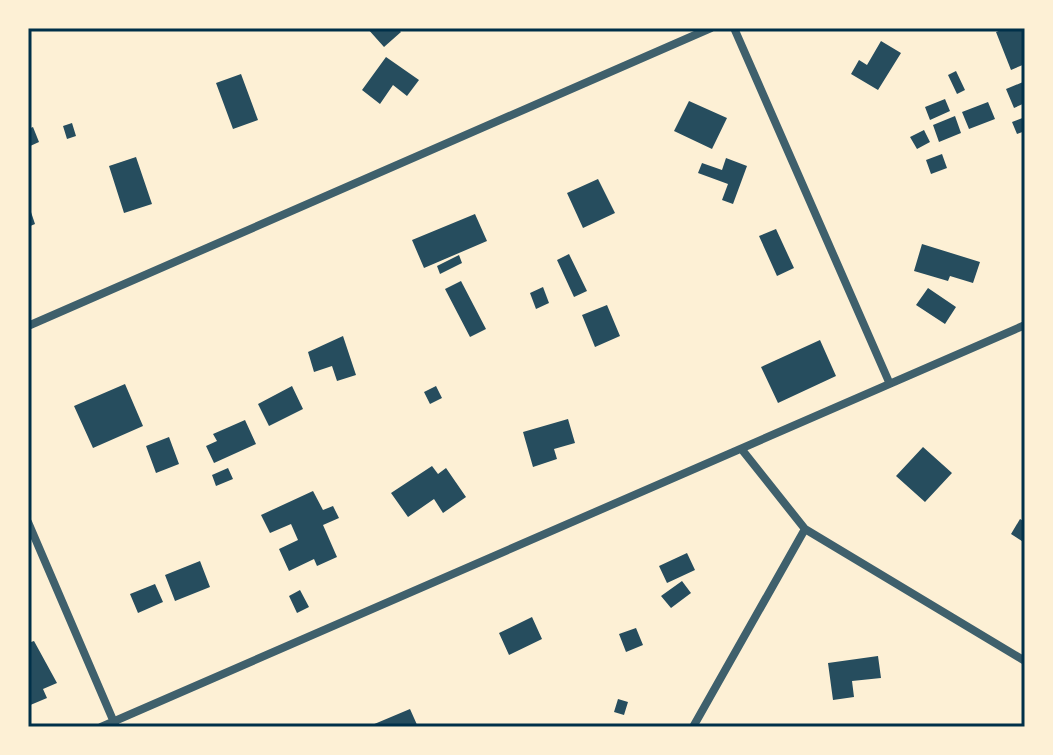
<svg xmlns="http://www.w3.org/2000/svg" width="1053" height="755" viewBox="0 0 1053 755" font-family="Literata,serif">
  <rect width="100%" height="100%" fill="#fdf0d5"/>
  <!-- building -->
  <path fill="#264d5e" d="M367,28H397L401,32L384,47Z
    M1006,28H1025V64L1011,70L996,32Z
    M881,41L901,53L878,90L851,74L859,60L867,65Z
    M386,57L419,80L407,96L393,85L380,104L362,90Z
    M956,71L965,90L957,94L948,75Z
    M241,74L258,120L233,129L216,83Z
    M1023,82L1025,103L1014,108L1006,89Z
    M945,99L950,111L930,120L925,107Z
    M689,101L727,118L712,149L674,131Z
    M988,102L995,119L969,129L962,112Z
    M955,116L961,133L939,142L933,125Z
    M1025,117V131L1017,134L1012,122Z
    M72,123L76,136L67,139L63,126Z
    M33,127L39,142L28,147V129Z
    M924,130L930,142L917,149L910,137Z
    M942,154L947,168L931,174L926,160Z
    M136,157L152,204L124,213L109,166Z
    M726,158L747,166L733,204L722,200L728,184L698,173L702,163L722,170Z
    M598,179L615,213L583,228L567,193Z
    M28,203L35,224L28,227Z
    M475,214L487,241L424,268L412,240Z
    M776,229L794,268L777,276L759,236Z
    M922,244L980,262L973,283L950,276L948,281L914,271Z
    M569,254L587,291L574,297L557,260Z
    M459,255L462,263L440,274L437,266Z
    M461,281L486,329L470,337L445,289Z
    M543,287L549,303L536,309L530,293Z
    M928,288L956,307L945,324L916,305Z
    M607,305L620,336L595,347L582,315Z
    M343,336L356,375L337,381L332,366L314,372L308,352Z
    M820,340L836,376L778,403L761,367Z
    M125,384L143,426L93,448L74,406Z
    M292,386L303,409L269,426L258,404Z
    M436,386L442,398L430,404L424,392Z
    M568,419L575,443L554,449L557,459L533,467L523,432Z
    M245,420L256,444L214,463L206,446L217,441L213,434Z
    M169,437L179,464L156,473L146,446Z
    M923,447L952,473L925,502L896,476Z
    M432,466L438,474L446,468L466,497L443,513L434,499L408,517L391,493Z
    M228,468L233,479L216,486L212,475Z
    M313,491L323,510L333,506L339,518L323,525L337,557L317,566L314,559L289,571L279,549L298,540L291,524L270,533L261,515Z
    M1020,519L1025,522V543L1011,534Z
    M687,553L695,570L667,583L659,566Z
    M200,561L210,587L175,601L165,575Z
    M682,581L691,593L671,608L661,596Z
    M155,584L163,602L138,613L130,594Z
    M300,590L309,607L297,613L289,596Z
    M532,617L542,639L509,655L499,633Z
    M636,628L643,645L626,652L619,634Z
    M34,641L57,683L43,689L47,698L28,706V643Z
    M878,656L881,678L852,681L854,697L833,700L828,663Z
    M618,699L628,702L624,715L614,712Z
    M410,709L418,727H373L372,725Z"/>
  <g fill="none" stroke-linecap="round" stroke-linejoin="round">
    <!-- minor -->
    <path stroke="#3f606c" stroke-width="8" d="M734,28L889,382
      M28,326L711,28
      M743,451L805,529L1025,661
      M28,522L116,727
      M101,727L1025,325
      M693,727L805,529"/>
  </g>
  <!-- border -->
  <rect width="1053" height="755" fill="none" stroke="#fdf0d5" stroke-width="60"/>
  <rect x="30" y="30" width="993" height="695" fill="none" stroke="#003049" stroke-width="3"/>
</svg>
